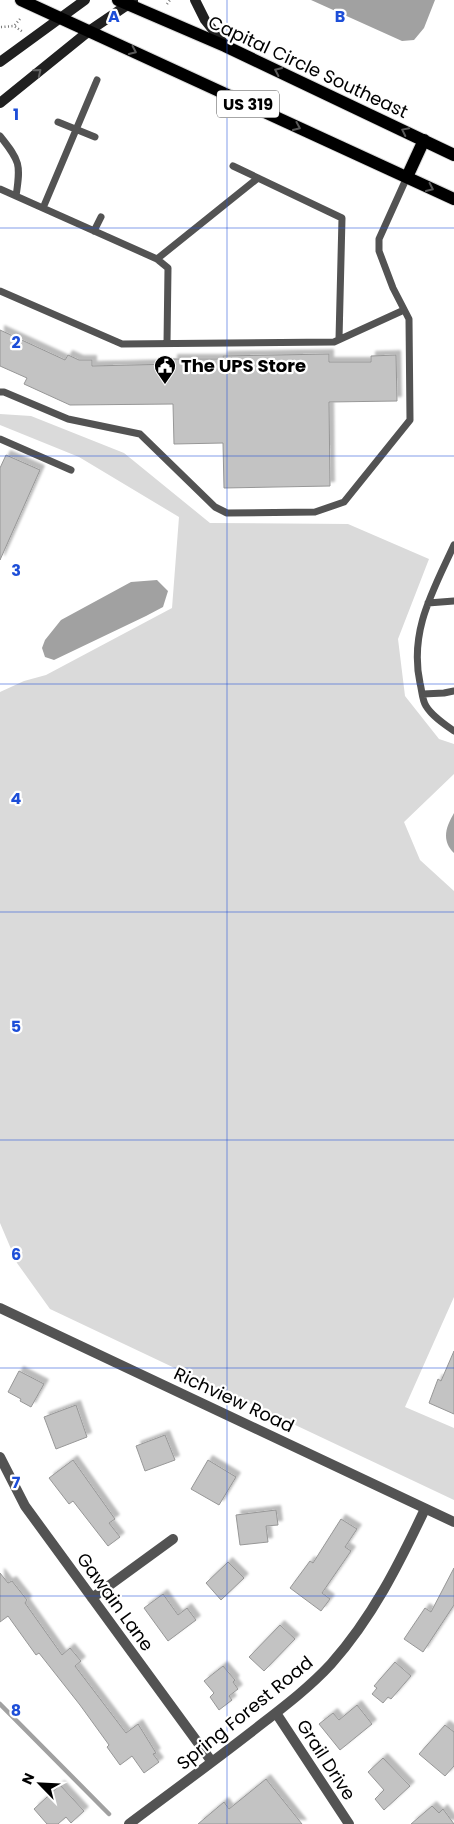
<svg xmlns="http://www.w3.org/2000/svg" width="454" height="1824" viewBox="0 0 454 1824" font-family="Poppins,sans-serif">
  <defs>
    <filter id="shadow"><feDropShadow dx="4.5" dy="-4.5" stdDeviation="1" flood-color="#0004"/></filter>
  </defs>
  <rect width="100%" height="100%" fill="#fff"/>
  <!-- green -->
  <path fill="#dadada" d="M0,414L31,416L124,453L210,523L348,524L429,559L398,639L405,696L439,739L454,744V774L404,822L420,860L454,891V1297L405,1407L454,1428V1500L50,1309L17,1263L0,1223V692L24,681L46,675L172,608L179,517L79,457L0,425Z"/>
  <!-- water -->
  <path fill="#a1a1a1" d="M311,0H435L424,28L414,40L402,41Z
    M157,580L168,591L163,607L146,616L54,660L45,657L42,648L45,640L61,620L131,582Z
    M454,813V853C441,840 446,827 454,813Z"/>
  <g fill="none" stroke-linecap="round" stroke-linejoin="round">
    <!-- stream -->
    <path stroke="#a1a1a1" stroke-width="4.5" d="M0,1704L109,1814"/>
  </g>
  <!-- building -->
  <path fill="#c3c3c3" stroke="#979797" filter="url(#shadow)" d="M0,330L65,360L68,355L79,360H92V366L173,364V359H223V356L329,354V362H371V356L396,355L397,401L329,402L330,486L224,488L223,443L174,444L173,404L70,405L24,384L27,378L0,366Z
    M6,455L40,470L0,560V468Z
    M454,1351V1414L429,1403L438,1379L441,1381Z
    M19,1371L44,1384L31,1407L20,1401L21,1399L8,1392Z
    M76,1405L87,1437L56,1449L44,1417Z
    M165,1435L175,1460L145,1471L136,1446Z
    M73,1460L115,1519L109,1523L120,1537L108,1546L73,1501L69,1504L49,1478Z
    M208,1460L236,1477L219,1505L191,1489Z
    M276,1510L278,1525L266,1526L268,1542L240,1545L236,1515Z
    M341,1519L357,1529L345,1547L351,1551L322,1593L330,1599L321,1611L290,1588L310,1561L313,1563Z
    M228,1562L244,1578L221,1600L206,1583Z
    M454,1568V1605L423,1652L404,1639L425,1608L431,1612Z
    M0,1573L8,1583L12,1581L27,1600L25,1603L62,1655L70,1648L81,1661L75,1666L126,1733L138,1724L156,1753L153,1754L159,1762L144,1773L132,1756L120,1765L107,1747L109,1745L80,1705L39,1653L36,1655L8,1616L0,1622Z
    M163,1594L178,1615L187,1608L196,1620L168,1641L144,1608Z
    M280,1625L295,1639L264,1671L249,1657Z
    M395,1662L411,1676L391,1699L388,1697L383,1703L372,1694L377,1688L374,1686Z
    M223,1666L235,1680L233,1682L238,1689L229,1696L232,1700L219,1710L210,1697L214,1693L204,1681Z
    M357,1705L372,1724L340,1750L319,1724L333,1713L339,1720Z
    M445,1725L454,1732V1766L445,1776L419,1754Z
    M383,1758L410,1786L384,1810L375,1799L384,1790L368,1772Z
    M266,1779L302,1824H198L224,1802L229,1809Z
    M60,1785L84,1811L71,1823L66,1817L58,1824H47L34,1809Z
    M432,1806L439,1813L443,1809L454,1824H411Z"/>
  <g fill="none" stroke-linecap="round" stroke-linejoin="round">
    <!-- primary casing -->
    <g stroke="#dbdbdb" stroke-width="14">
      <path id="primary" d="M21,0L454,199
        M118,0L225,46L454,155
        M407,177L424,140"/>
    </g>
    <!-- path -->
    <path stroke="#757575" stroke-width="2.5" stroke-dasharray="1 2.5" stroke-linecap="butt" d="M167,4L170,0
      M20,19L14,26L23,32
      M1,27L14,26"/>
    <!-- service -->
    <path stroke="#535353" stroke-width="7" d="M58,122L95,137
      M0,136C20,161 21,164 16,196
      M233,166L342,218L339,339
      M0,189L157,259L168,268L167,343
      M43,208L97,80
      M94,231L101,217
      M157,259L258,178
      M0,291L122,344L334,342L404,310
      M0,392H4L68,419L140,434L215,507L227,513L315,512L344,502L410,420L409,319L393,288L379,251V239L407,177
      M0,439L71,470
      M454,545C433,591 409,631 420,683C422,690 422,700 426,706C432,716 444,724 454,731
      M428,603L454,601
      M423,694L444,693L454,691"/>
    <!-- minor -->
    <path stroke="#535353" stroke-width="10" d="M0,1457L25,1506L212,1762
      M92,1598L173,1539
      M276,1713L349,1824
      M129,1824C169,1794 210,1764 250,1733C278,1711 307,1690 331,1664C372,1618 399,1564 425,1509"/>
    <!-- tertiary -->
    <path stroke="#535353" stroke-width="10" d="M0,1308L454,1522"/>
    <!-- secondary -->
    <path stroke="#202020" stroke-width="10" d="M195,0L205,20L225,45
      M0,62L85,0
      M0,103L89,31L133,1"/>
    <!-- primary -->
    <use href="#primary" stroke="#000" stroke-width="12"/>
  </g>
  <!-- one-way arrows -->
  <defs><path id="oneway-chevron" d="M-2-3.5L2.5 0L-2 3.5" fill="none" stroke-width="1.6" stroke-linecap="round" stroke-linejoin="round" transform="scale(1.25)"/></defs>
  <g stroke="#595959">
    <use href="#oneway-chevron" transform="translate(133 51) rotate(25)"/>
    <use href="#oneway-chevron" transform="translate(278 71) rotate(-155)"/>
    <use href="#oneway-chevron" transform="translate(297 127) rotate(24)"/>
    <use href="#oneway-chevron" transform="translate(405 131) rotate(-154)"/>
    <use href="#oneway-chevron" transform="translate(430 188) rotate(25)"/>
  </g>
  <use stroke="#636363" href="#oneway-chevron" transform="translate(38 72) rotate(-39)"/>
  <!-- grid -->
  <path fill="none" stroke="#1d4ed8" stroke-width="1" stroke-opacity="0.55" d="M227,0V1824M0,228H454M0,456H454M0,684H454M0,912H454M0,1140H454M0,1368H454M0,1596H454"/>
  <!-- icons -->
  <defs>
    <g id="civic-pin" transform="scale(1.125)"><path d="M0 17L-7.5 6A9.5 9.5 0 1 1 7.5 6Z" fill="#000" stroke="#fff"/><path d="M-.6-6.5H3V-4.5H.6V-3L4-1V1h2V6H-6V1h2V-1L-.6-3ZM-1.2 2.5V6h2.4V2.5Z" fill="#fff"/></g>
  </defs>
  <g fill-rule="evenodd">
    <use href="#civic-pin" x="165" y="366"/>
  </g>
  <g text-anchor="middle" stroke-width="4.5" stroke-linejoin="round" paint-order="stroke">
    <!-- shield labels -->
    <rect fill="#fff" stroke="#4c4c4c" stroke-width="1" x="217" y="90.5" width="62" height="27" rx="4"/>
    <g font-size="16" font-weight="bold" fill="#000">
      <text x="248" y="110">US 319</text>
    </g>
    <!-- street labels -->
    <g font-size="18" fill="#000" stroke="#fff">
      <text transform="translate(308 67) rotate(25)" y="6">Capital Circle Southeast</text>
      <text transform="translate(234 1400) rotate(25)" y="6">Richview Road</text>
      <text transform="translate(115 1602) rotate(54)" y="6">Gawain Lane</text>
      <text transform="translate(245 1713) rotate(-39)" y="6">Spring Forest Road</text>
      <text transform="translate(326 1760) rotate(57)" y="6">Grail Drive</text>
    </g>
    <!-- poi labels -->
    <g font-size="18" font-weight="bold" fill="#000" stroke="#fff" text-anchor="start">
      <text x="181" y="372">The UPS Store</text>
    </g>
  </g>
  <g font-size="16" text-anchor="middle" font-weight="bold" fill="#1d4ed8" stroke="#fff" stroke-width="4.5" stroke-linejoin="round" paint-order="stroke">
    <text x="114" y="22">A</text>
    <text x="340" y="22">B</text>
    <text x="16" y="120">1</text>
    <text x="16" y="348">2</text>
    <text x="16" y="576">3</text>
    <text x="16" y="804">4</text>
    <text x="16" y="1032">5</text>
    <text x="16" y="1260">6</text>
    <text x="16" y="1488">7</text>
    <text x="16" y="1716">8</text>
  </g>
  <!-- north arrow -->
  <g transform="translate(40 1784) rotate(294)" stroke="#ffffff" stroke-width="4" paint-order="stroke">
  <path d="M0-4L9 19L0 12L-9 19Z" fill="#000000"/>
  <text y="-8" font-size="14" font-weight="bold" text-anchor="middle" fill="#000000">N</text>
  </g>
</svg>
